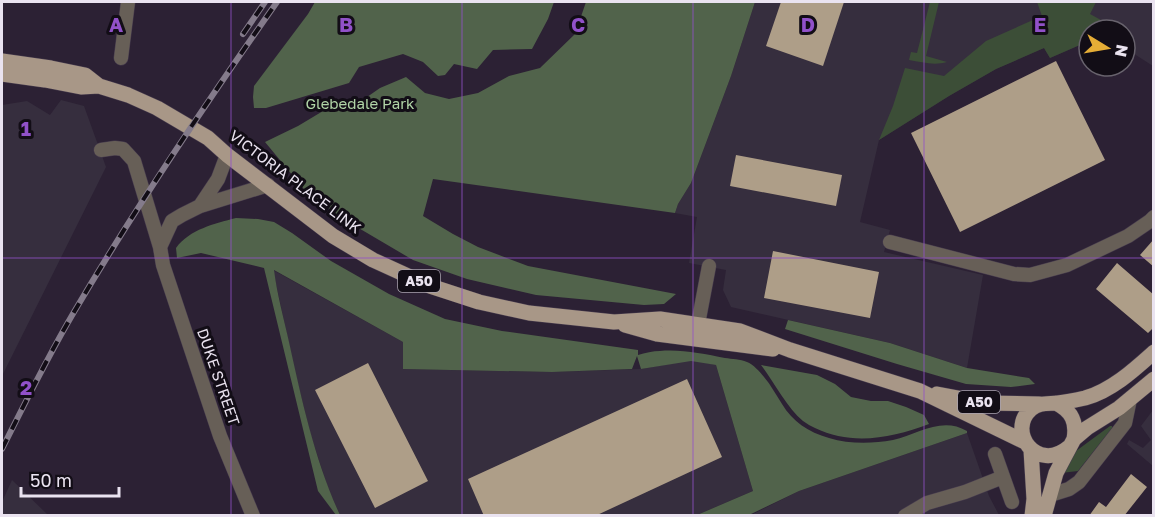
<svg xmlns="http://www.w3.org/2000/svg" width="1155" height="517" viewBox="0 0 1155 517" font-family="'Golos Text',sans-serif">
  <rect width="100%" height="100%" fill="#2c2134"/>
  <!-- industrial -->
  <path fill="#362e3e" d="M755,2H1153V66L1125,48V30H1089V41L1050,58L1044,48L996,69L949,96L879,140L860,222L890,230L884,252L983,275L967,368L890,343L731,307L723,290L726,270L689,263L697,217L675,213L678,204L691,183L731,76Z
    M61,100L84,106L106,167L2,376V105L27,101L50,115Z
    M273,270L403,342V369L552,372L641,369L691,360L716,365L753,491L697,515H340L329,491L311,436L295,372Z
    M1153,410V466L1127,444L1129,440L1143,448L1151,440L1141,426Z
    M967,433L989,496L999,515L749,516L799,491Z
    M12,480L48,515H2V502Z"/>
  <!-- green -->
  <path fill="#3c4e37" d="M930,2H939L926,56L947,62C934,66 922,62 909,60L911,52L917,53Z
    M1037,2H1096L1090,14L1119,30H1089V41L1050,58L1044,48L996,69L949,96L879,140L893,106L905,68L944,76L986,41L1042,16Z
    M1110,426H1112V428L1078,471L1061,473L1076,451Z"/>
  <!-- forest -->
  <path fill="#51634b" d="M315,2H554L548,19L532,49L493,50L477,69L454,64L445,75L438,76L423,62L403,54L359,67L349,83L266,108H254L253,97L254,86L308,14Z
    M586,2H755L731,76L691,183L678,204L675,213L433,179L423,216L453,234L478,247L528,266L676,294L664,304L644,305L536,295L467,279L413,260L345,220L308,194L265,142L298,126L328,108L357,104L380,88L406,77L425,93L449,99L478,93L509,76L540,68L575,34Z
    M236,218L258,219L274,222L292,233L331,261L389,294L445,319L502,331L638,350V355C645,353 653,351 660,351C681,349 704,354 725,358C732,359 740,359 747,362C753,364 760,372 764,377C771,385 776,395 782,404C793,422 808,432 829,438C849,444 871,444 893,440C918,434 942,416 967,431V433L799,491L749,515H697L753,491L716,365L691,361L641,369L637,356L632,369L552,372L403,369V342L274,270C277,294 284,319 289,342C302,401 315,461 340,515H336L318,491L264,268L201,253L177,258L176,248C190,229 214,224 236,218Z
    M788,320L890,343L967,368L1029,378L1035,384L1011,387L966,384L897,364L785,329Z
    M761,365L817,375L835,384L851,397L871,401H888L906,407L924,415L929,424C892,438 852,446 815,428C811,426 807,424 803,421C787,408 774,382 761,365Z"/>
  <!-- building -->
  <path fill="#ae9e88" d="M781,2H844L823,66L766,46Z
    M1056,61L1105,160L960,232L911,133Z
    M736,155L842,175L836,206L730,186Z
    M1154,239V267L1140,255Z
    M773,251L879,272L870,318L764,298Z
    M1117,263L1154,295V327L1148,333L1096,289Z
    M368,363L428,481L375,508L315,390Z
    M687,379L722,457L595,516H484L468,479Z
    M1131,474L1147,487L1124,516H1089L1099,502L1106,507Z"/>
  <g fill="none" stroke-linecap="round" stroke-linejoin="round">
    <!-- minor casing -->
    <g stroke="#473c4e" stroke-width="15">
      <path id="minor" d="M121,58L128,2
        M101,150L115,148L123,149L134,161L160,247
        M200,206L218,179L227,155
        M890,242L1014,274L1030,275L1067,265L1128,236L1150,221L1154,217
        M698,324L709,266
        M995,454L1012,502
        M1050,495L1069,489L1079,482L1125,423L1130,399
        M253,516L220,436L163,265L160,247L172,221L182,215L200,206L268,185
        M905,516L927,503L965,492L1003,477"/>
    </g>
    <!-- major casing -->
    <g stroke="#473c4e" stroke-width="16">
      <path id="major" d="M2,61L51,68L85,75L99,86L128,95L157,108L208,138L227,155L333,236L373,260L430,286L479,302L529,313L614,322L660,319L740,331L790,350L920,391L1025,442
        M2,74L45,80L81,87L99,86
        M625,325L657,334L773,349
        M937,394L985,403L1039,404
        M1056,403C1072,411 1077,422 1074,439
        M1069,447C1037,474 1006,431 1031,409C1040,402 1048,404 1058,403C1066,402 1076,400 1085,398C1111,391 1134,370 1154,352
        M1031,450L1034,499L1032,516
        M1044,516L1056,473L1074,439L1087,428L1119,408L1154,379"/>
    </g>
    <!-- minor -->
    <use href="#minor" stroke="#675f57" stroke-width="14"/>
    <!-- major -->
    <use href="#major" stroke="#a89787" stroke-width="15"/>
    <!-- rail casing -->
    <g stroke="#847b8b" stroke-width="6">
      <path id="rail" d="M243,34L265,2
        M2,449C25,403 48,356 74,312C137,205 206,103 277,2"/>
    </g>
    <!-- rail -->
    <use href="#rail" stroke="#120d16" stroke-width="4" stroke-dasharray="11" stroke-linecap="butt"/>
  </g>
  <!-- grid -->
  <path fill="none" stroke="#9151c9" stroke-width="1.5" stroke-opacity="0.55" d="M231,2V516M462,2V516M693,2V516M924,2V516M2,258H1154"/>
  <g text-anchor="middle" stroke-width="6" stroke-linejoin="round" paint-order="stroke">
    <!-- shield labels -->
    <g fill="#120d16" stroke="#a9a3af" stroke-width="1.5">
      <rect x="398" y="270" width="42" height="22" rx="4.5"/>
      <rect x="958" y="391" width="42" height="22" rx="4.5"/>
    </g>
    <g font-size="14" font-weight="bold" fill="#eae3f0">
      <text x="419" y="286">A50</text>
      <text x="979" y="407">A50</text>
    </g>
    <!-- park labels -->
    <g font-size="15" fill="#b1d5a7" stroke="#120d16">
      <text x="360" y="109">Glebedale Park</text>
    </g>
    <!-- street labels -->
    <g font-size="15" fill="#eae3f0" stroke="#120d16">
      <text transform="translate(295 182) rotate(37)" y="5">VICTORIA PLACE LINK</text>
      <text transform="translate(218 377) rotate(71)" y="5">DUKE STREET</text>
    </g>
  </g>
  <g font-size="20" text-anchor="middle" font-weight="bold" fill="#9151c9" stroke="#120d16" stroke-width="6" stroke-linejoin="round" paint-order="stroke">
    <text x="116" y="32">A</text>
    <text x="346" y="32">B</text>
    <text x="578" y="32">C</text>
    <text x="808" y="32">D</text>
    <text x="1040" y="32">E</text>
    <text x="26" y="136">1</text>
    <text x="26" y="395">2</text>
  </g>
  <!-- border -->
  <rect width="1155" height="517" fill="none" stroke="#eae3f0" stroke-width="6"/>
  <!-- north arrow -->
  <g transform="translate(1107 48) rotate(101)"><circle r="28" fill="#120d16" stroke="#68636d" stroke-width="1.5"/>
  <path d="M0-4.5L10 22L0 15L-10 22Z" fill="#e5ad36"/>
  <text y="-9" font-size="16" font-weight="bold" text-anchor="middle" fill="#eae3f0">N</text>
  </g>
  <!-- scale -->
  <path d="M21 487v9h98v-9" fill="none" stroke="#eae3f0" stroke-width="3"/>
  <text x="30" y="487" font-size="18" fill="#eae3f0" stroke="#120d16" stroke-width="4.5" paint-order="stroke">50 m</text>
</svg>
